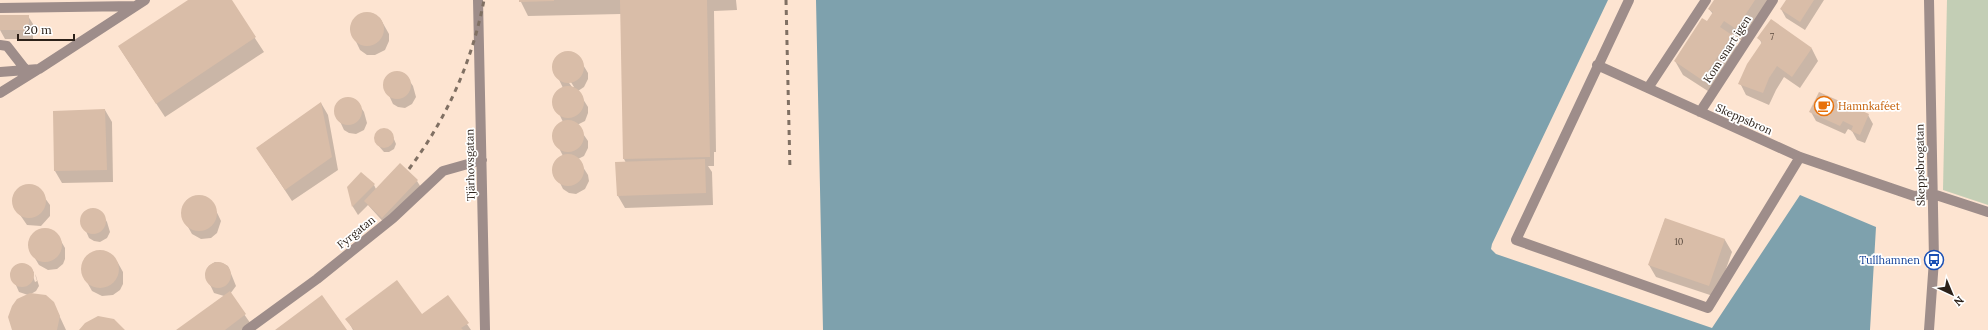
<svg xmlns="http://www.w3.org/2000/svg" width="1988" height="330" viewBox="0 0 1988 330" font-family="Lora,serif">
  <rect width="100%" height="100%" fill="#fde4d1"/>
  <!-- green -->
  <path fill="#c3ceb5" d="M1947,0H1988V205L1943,190Z"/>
  <!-- water -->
  <path fill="#7ea1ad" d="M816,0H1608L1492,244L1491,249L1496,254L1712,328L1800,195L1876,227L1870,330H823Z"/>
  <!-- shadow -->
  <path fill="#0003" fill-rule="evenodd" d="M190,0H230L264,52L165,117L119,47Z
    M520,0H736L737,10L714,11L716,152H714V166H708L712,172L713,205L625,208L618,196L626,163L624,159L621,14L528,16Z
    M1715,0H1772L1744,42L1732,34L1731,36L1739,50L1711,93L1683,75L1675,61L1707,22L1713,14L1709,9Z
    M1787,0H1824L1805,30L1786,18L1781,9Z
    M363,13H372L380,18L389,34V41L385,50L375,55H367L360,50L350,29L355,18Z
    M0,16H28L33,24V39H5L0,30Z
    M1771,21L1812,49L1818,61L1800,88L1784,77L1776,90L1769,105L1746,95L1740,83L1762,44L1759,38Z
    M564,53H573L579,58L588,73V79L584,87L578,91L588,107V113L585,121L577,125L588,141V148L584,156L578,159L588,175L589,181L585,189L576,194L569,193L563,189L553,169L557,159L563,156L553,136L557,126L563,122L553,101L557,91L563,88L553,67L557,57ZM569,79L574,87H572L567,80Z
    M394,73H401L407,77L413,86L416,97L412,104L405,108L398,107L393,104L384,85L388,76Z
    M345,98L352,99L358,103L364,112L367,123L364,130L356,134L349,133L344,130L335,111L339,102Z
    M321,103L328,115L338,170L292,201L257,148Z
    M105,110L112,122L113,182L62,183L55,171Z
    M1811,112L1868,115L1873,124L1865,143L1857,140L1852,131L1848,129L1845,134L1816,121Z
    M383,129L391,132L396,144L394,149L389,152H384L377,144L375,137L377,132Z
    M417,181L422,189L387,226L368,205L358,215L353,207L348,187L374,185L376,189Z
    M27,185L37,187L50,205V216L41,226L27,225L14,206L15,193Z
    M202,196L212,202L221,221L217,233L211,238L201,239L192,234L188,227L182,218V208L187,200L193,197Z
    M90,209H96L102,213L107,222L110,232L107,238L100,242L94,241L89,238L81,220L84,212Z
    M1665,219L1725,240L1732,252L1716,297L1656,277L1649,265Z
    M48,229L57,234L65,248V259L63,264L57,269L48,270L39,265L30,250V240L34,233L40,230Z
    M104,251L109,253L118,263L123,272V284L120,290L113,295L102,296L92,291L83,275L82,268L84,260L94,252Z
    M215,262L222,263L228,266L236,286L230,294L253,327L248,330H178L224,296L214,293L205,274L209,266Z
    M20,264H25L31,267L34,273H32L35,282L37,281L35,274L36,276L39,286L36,291L31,294L53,302L66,330H13L9,318L28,295L19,292L11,274L14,267Z
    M448,296L471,330H353L347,319L422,316Z"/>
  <!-- building -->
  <path fill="#d9bda8" d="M188,0H232L256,37L156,104L118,46Z
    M519,0H554V1L519,2Z
    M620,0H707L710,157L623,159Z
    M1714,0H1755L1736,29L1724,21L1720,27L1732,35L1702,80L1674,61L1702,18L1707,21L1713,12L1708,9Z
    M1786,0H1814L1800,22L1780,9Z
    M350 29a17 17 0 1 1 34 0a17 17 0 1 1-34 0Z
    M0,15H29V30H0Z
    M1771,19L1812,48L1792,77L1777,66L1769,78L1763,93L1738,84L1747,64L1762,42L1757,38Z
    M552 67a16 16 0 1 1 32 0a16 16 0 1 1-32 0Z
    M383 85a14 14 0 1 1 28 0a14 14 0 1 1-28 0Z
    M552 102a16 16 0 1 1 32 0a16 16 0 1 1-32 0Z
    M1819,92L1869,114L1860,135L1851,131L1853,126L1843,121L1840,126L1809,112Z
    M334 111a14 14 0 1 1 28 0a14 14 0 1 1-28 0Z
    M321,102L332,157L285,190L256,148Z
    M105,109L107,170L54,171L53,111Z
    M552 136a16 16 0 1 1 32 0a16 16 0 1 1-32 0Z
    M374 138a10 10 0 1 1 20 0a10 10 0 1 1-20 0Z
    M552 170a16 16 0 1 1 32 0a16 16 0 1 1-32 0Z
    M705,159L706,193L617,196L615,162Z
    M400,163L418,180L382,218L364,201Z
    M361,172L375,184L352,207L347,187Z
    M12 201a17 17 0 1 1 34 0a17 17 0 1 1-34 0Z
    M181 213a18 18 0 1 1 36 0a18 18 0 1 1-36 0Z
    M80 221a13 13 0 1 1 26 0a13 13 0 1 1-26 0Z
    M1665,218L1725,239L1709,286L1648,265Z
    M28 245a17 17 0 1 1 34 0a17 17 0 1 1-34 0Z
    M81 269a19 19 0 1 1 38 0a19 19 0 1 1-38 0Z
    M205 275a13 13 0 1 1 26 0a13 13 0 1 1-26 0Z
    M10 275a12 12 0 1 1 24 0a12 12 0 1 1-24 0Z
    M397,280L422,314L448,295L469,323L461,328L463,330H354L345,319Z
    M230,291L246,314L225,330H176Z
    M30,293L46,295L54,302L60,316L57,330H12L8,317L12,306L17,299Z
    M322,295L347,330H275Z
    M98,316L114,319L125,330H79L85,323Z"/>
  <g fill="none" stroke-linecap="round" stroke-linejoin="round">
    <!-- minor -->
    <path stroke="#9e8d8a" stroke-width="10" d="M478,0L485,330
      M1629,0L1516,240L1708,308L1800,157
      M1929,0L1934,260L1929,330
      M0,8L136,6
      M0,45L7,46L25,69
      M1597,65L1800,157L1914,196L1933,194L1988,212
      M0,72L39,69L145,0
      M1648,88L1706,0
      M0,93L37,70
      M1700,112L1773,0
      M247,330L317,279L393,218L443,171L482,160"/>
    <!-- rail -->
    <path stroke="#807063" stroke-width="3" stroke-dasharray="5 5" stroke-linecap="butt" d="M786,0L790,170
      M409,169C447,118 472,62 484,0"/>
  </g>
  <!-- icons -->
  <defs>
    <g id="cafe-ring" transform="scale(1)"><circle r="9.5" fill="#fff" stroke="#e8710a" stroke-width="1.5"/><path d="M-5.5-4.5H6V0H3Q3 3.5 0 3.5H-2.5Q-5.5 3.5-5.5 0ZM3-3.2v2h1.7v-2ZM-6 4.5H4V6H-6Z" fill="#e8710a"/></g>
    <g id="bus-ring" transform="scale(1)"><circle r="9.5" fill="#fff" stroke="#1a4fb4" stroke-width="1.5"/><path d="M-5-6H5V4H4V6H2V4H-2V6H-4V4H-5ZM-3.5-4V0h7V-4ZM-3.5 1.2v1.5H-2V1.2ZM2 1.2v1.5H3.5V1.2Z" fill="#1a4fb4"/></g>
  </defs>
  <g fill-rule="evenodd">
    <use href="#cafe-ring" x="1824" y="106"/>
    <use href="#bus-ring" x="1934" y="260"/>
  </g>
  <g text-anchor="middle" stroke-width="3.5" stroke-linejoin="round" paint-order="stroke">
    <!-- number labels -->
    <g font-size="9" fill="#57483d">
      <text x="1772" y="40">7</text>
      <text x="1679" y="245">10</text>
    </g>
    <!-- street labels -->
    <g font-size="11" fill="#2c2119" stroke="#fff">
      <text transform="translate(1727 49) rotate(-57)" y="4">Kom snart igen</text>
      <text transform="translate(1744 119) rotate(24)" y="4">Skeppsbron</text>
      <text transform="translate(470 165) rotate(-91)" y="4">Tjärhovsgatan</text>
      <text transform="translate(1920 165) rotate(-91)" y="4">Skeppsbrogatan</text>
      <text transform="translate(356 232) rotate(-39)" y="4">Fyrgatan</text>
    </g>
    <!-- food labels -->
    <g font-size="11" fill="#c56008" stroke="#fff" text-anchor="start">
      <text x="1838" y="110">Hamnkaféet</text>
    </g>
    <!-- transit labels -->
    <g font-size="11" fill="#164399" stroke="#fff" text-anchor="end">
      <text x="1920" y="264">Tullhamnen</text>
    </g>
  </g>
  <!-- north arrow -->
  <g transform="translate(1952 294) rotate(136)" stroke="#ffffff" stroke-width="3" paint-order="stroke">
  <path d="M0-3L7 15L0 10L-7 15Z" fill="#2c2119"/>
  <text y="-6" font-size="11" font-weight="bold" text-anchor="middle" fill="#2c2119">N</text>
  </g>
  <!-- scale -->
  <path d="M18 34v6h56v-6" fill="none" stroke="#2c2119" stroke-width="2"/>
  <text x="24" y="34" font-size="12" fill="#2c2119" stroke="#ffffff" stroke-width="3" paint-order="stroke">20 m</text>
</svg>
